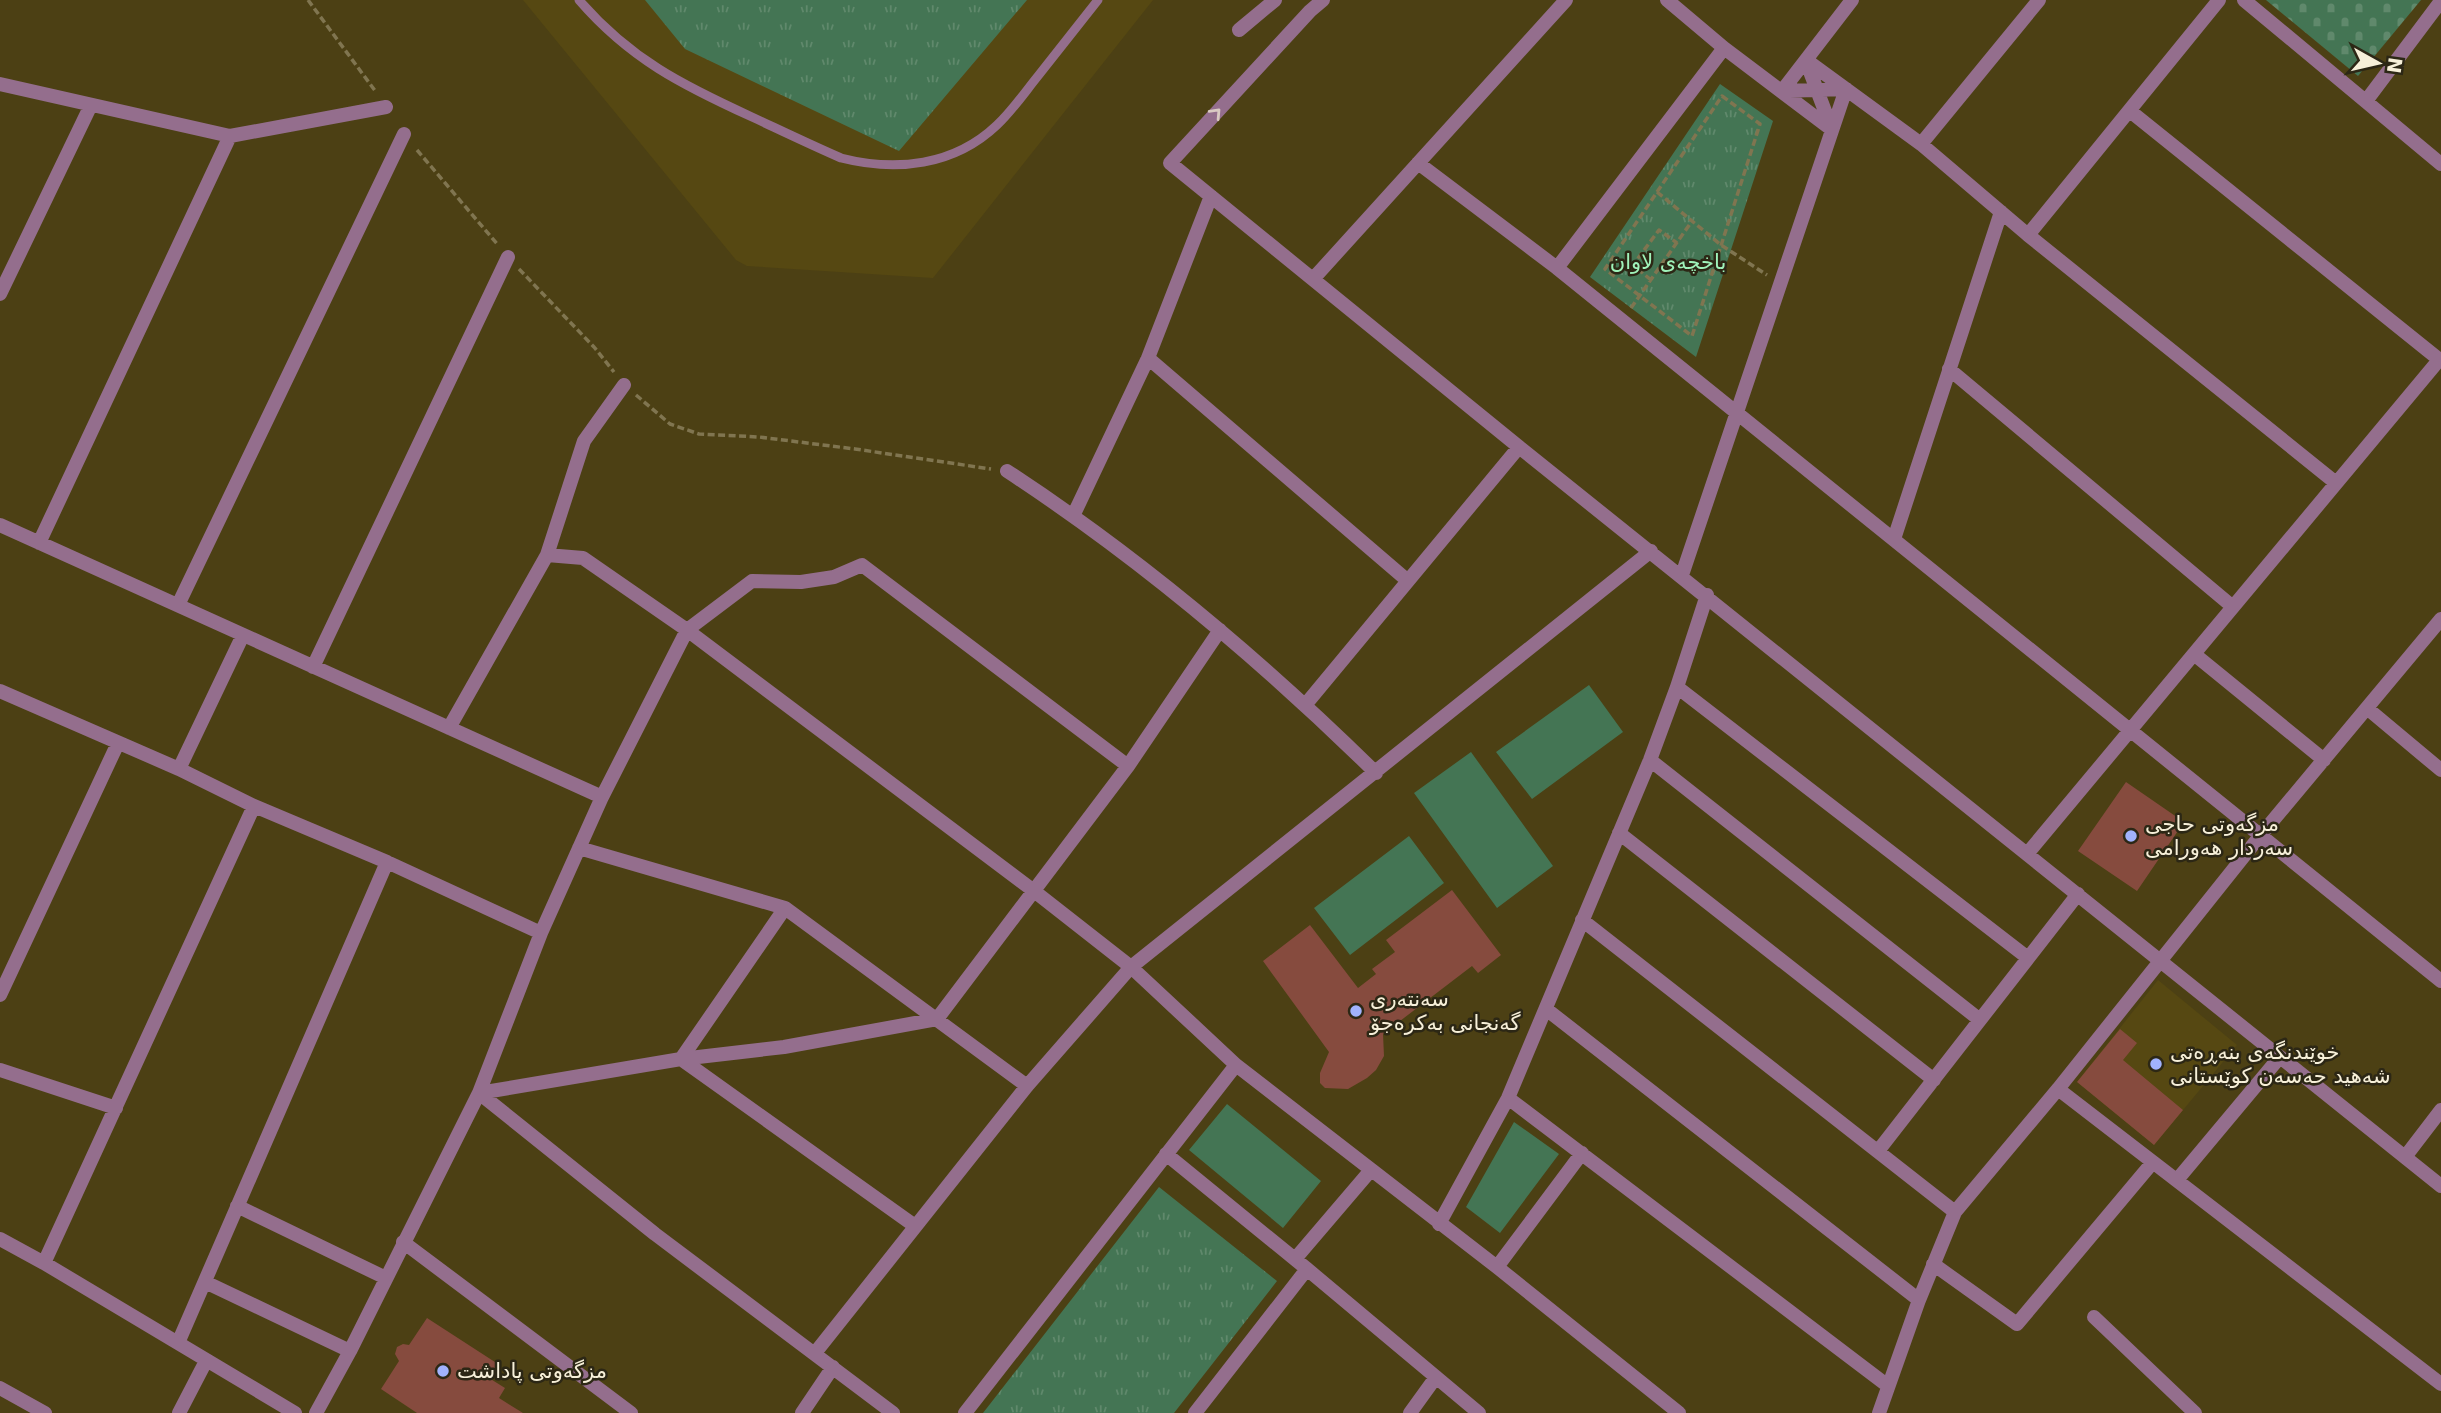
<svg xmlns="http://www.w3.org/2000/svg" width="2441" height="1413" viewBox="0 0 2441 1413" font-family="'DejaVu Sans',Cairo,sans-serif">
  <defs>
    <pattern id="grass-tufts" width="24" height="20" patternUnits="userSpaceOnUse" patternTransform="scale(1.75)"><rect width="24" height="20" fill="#447554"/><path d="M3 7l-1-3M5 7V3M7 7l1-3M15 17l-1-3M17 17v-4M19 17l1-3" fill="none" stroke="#60896c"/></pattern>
    <pattern id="cemetery-stones" width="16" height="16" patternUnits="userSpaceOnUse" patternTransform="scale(1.75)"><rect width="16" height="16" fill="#447554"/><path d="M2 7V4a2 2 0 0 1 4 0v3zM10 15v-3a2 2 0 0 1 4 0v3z" fill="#60896c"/></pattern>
  </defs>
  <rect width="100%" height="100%" fill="#4c4014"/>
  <!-- built -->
  <path fill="#564812" d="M523,0H1153L933,278L747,266L736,260Z
    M2158,980L2237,1045L2154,1145L2077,1082Z"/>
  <!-- grass -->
  <path fill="url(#grass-tufts)" d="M645,0H1027L899,151L685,49Z
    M1720,84L1773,121L1696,357L1590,277Z
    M1159,1187L1277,1281L1174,1413H983Z"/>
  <!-- cemetery -->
  <path fill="url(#cemetery-stones)" d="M2266,0H2421L2358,76Z"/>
  <!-- garden -->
  <path fill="#447554" d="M1589,685L1623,732L1532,799L1496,752Z
    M1471,752L1553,866L1497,908L1414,793Z
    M1409,836L1444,883L1350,955L1314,908Z
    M1227,1104L1321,1181L1283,1228L1189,1150Z
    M1514,1122L1559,1154L1500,1233L1466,1207Z"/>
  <!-- building -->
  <path fill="#864b3e" d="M2126,782L2184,822L2137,891L2078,851Z
    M1452,890L1501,955L1478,973L1472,966L1383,1034L1384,1056L1376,1070L1367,1078L1348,1089L1325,1088L1320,1083V1073L1329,1052L1263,961L1310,925L1358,988L1376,974L1372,969L1395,952L1386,940Z
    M2120,1029L2137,1043L2123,1060L2183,1110L2154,1145L2077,1082Z
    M427,1318L498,1364L489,1378L505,1388L499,1398L523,1413H417L381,1389L399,1361L395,1354L397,1347L403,1344L409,1345Z"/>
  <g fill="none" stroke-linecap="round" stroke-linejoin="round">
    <!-- path -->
    <path stroke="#807550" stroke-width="3.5" stroke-dasharray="7 3.5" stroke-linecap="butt" d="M308,0L376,92
      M1722,96L1760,124L1692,336L1605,269Z
      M417,150L498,245
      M1657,192L1721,245L1767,275
      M519,269L594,347L614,372
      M1651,280L1633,265L1659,230L1677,243
      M1631,308L1692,221
      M636,395L670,424L699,434L759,437L855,449L991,469"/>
    <!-- service -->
    <path stroke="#946e8d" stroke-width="9" d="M579,0C630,59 682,85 752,117C782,131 811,145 841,158C896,172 954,166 997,125C1012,111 1025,92 1038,76C1058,51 1078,25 1098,0"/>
    <!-- minor -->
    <path stroke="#946e8d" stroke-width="14" d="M1323,0L1310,11L1170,163L1519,447L2441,1186
      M1667,0L1724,48L1831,129
      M2244,0L2441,164
      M1239,30L1275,0
      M1806,60L1921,144L2028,235L2336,483
      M1806,61L1831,127
      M0,84L230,136L386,107
      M1782,91L1852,0
      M2366,101L2441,1
      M2130,111L2441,361
      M1921,144L2039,0
      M1418,163L1557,268L2441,981
      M2028,235L2219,0
      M1557,268L1724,48
      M1313,279L1566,0
      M0,294L91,105
      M1148,358L1408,581
      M1949,369L2233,607
      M1007,471C1140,558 1263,662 1376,773
      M1074,514L1148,358L1211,196
      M0,525L602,797
      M1894,539L2001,212
      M39,543L230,136
      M547,555L584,441L624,385
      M1682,575L1846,89L1782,91
      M178,605L404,134
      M2194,654L2324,760
      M313,667L508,257
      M1677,687L2028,958
      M0,691L179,769L254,806L387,862L541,933
      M1306,704L1519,447
      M2368,709L2441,770
      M449,728L547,555L583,558L687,630L1034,891L1131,967L1236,1065L1497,1267L1679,1413
      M1650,760L1980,1020
      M179,769L243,635
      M1619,833L1934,1080
      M579,848L785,908L1027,1086
      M2027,854L2439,360
      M785,908L681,1059L915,1226
      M1582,920L1955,1212
      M0,995L118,743
      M1546,1009L1919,1300
      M0,1070L116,1108
      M2058,1089L2441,1384
      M1508,1098L1888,1386
      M1878,1151L2078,894
      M1166,1154L1307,1269L1479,1413
      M2405,1157L2441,1110
      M2177,1180L2279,1058
      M237,1206L386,1278
      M1439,1224L1508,1098L1650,760L1677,687L1707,595
      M0,1239L44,1263L295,1413
      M403,1242L631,1413
      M1295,1259L1371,1170
      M44,1263L254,806
      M1933,1264L2017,1324L2153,1162
      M1497,1267L1582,1153
      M205,1282L350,1351
      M2094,1317L2195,1413
      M178,1343L387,862
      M815,1353L1027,1086L1131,967L1651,551
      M0,1388L45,1413
      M179,1413L206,1361
      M316,1413L350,1351L479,1093L681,1059L784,1047L937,1019L1128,766L1220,630
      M802,1413L833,1367
      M893,1413L655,1234L479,1093L541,933L602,797L687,630L752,581L801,582L834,577L862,565L1128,766
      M965,1413L1236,1065
      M1195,1413L1307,1269
      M1410,1413L1436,1377
      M1879,1413L1919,1300L1955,1212L2058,1089L2260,836L2441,619"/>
  </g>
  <!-- one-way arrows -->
  <defs><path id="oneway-chevron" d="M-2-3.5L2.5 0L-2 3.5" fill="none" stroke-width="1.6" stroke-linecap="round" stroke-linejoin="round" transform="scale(1.75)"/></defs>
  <use stroke="#d9c9c2" href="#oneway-chevron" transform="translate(1216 113) rotate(-47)"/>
  <!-- markers -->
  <g fill="#a1b2fd" stroke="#2c2715" stroke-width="2.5">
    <circle cx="2131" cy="836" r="7"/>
    <circle cx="1356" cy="1011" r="7"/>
    <circle cx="2156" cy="1064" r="7"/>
    <circle cx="443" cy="1371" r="7"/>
  </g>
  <g text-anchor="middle" stroke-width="5" stroke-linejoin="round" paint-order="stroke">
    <!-- park labels -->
    <g font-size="21" fill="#a0f3ba" stroke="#2c2715">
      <text x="1668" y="269">باخچەی لاوان</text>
    </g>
    <!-- poi labels -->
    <g font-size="21" fill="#f7f0d9" stroke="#2c2715" text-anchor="start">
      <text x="2145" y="831">مزگەوتی حاجی<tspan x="2145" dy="24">سەردار هەورامی</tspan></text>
      <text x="1370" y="1006">سەنتەری<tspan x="1370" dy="24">گەنجانی بەکرەجۆ</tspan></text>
      <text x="2170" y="1059">خوێندنگەی بنەڕەتی<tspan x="2170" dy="24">شەهید حەسەن کوێستانی</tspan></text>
      <text x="457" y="1378">مزگەوتی پاداشت</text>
    </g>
  </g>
  <!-- north arrow -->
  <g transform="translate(2378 63) rotate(98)" stroke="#2c2715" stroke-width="5" paint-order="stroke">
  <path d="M0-5L12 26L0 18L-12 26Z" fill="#f7f0d9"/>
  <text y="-10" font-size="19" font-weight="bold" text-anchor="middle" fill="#f7f0d9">N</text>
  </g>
</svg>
